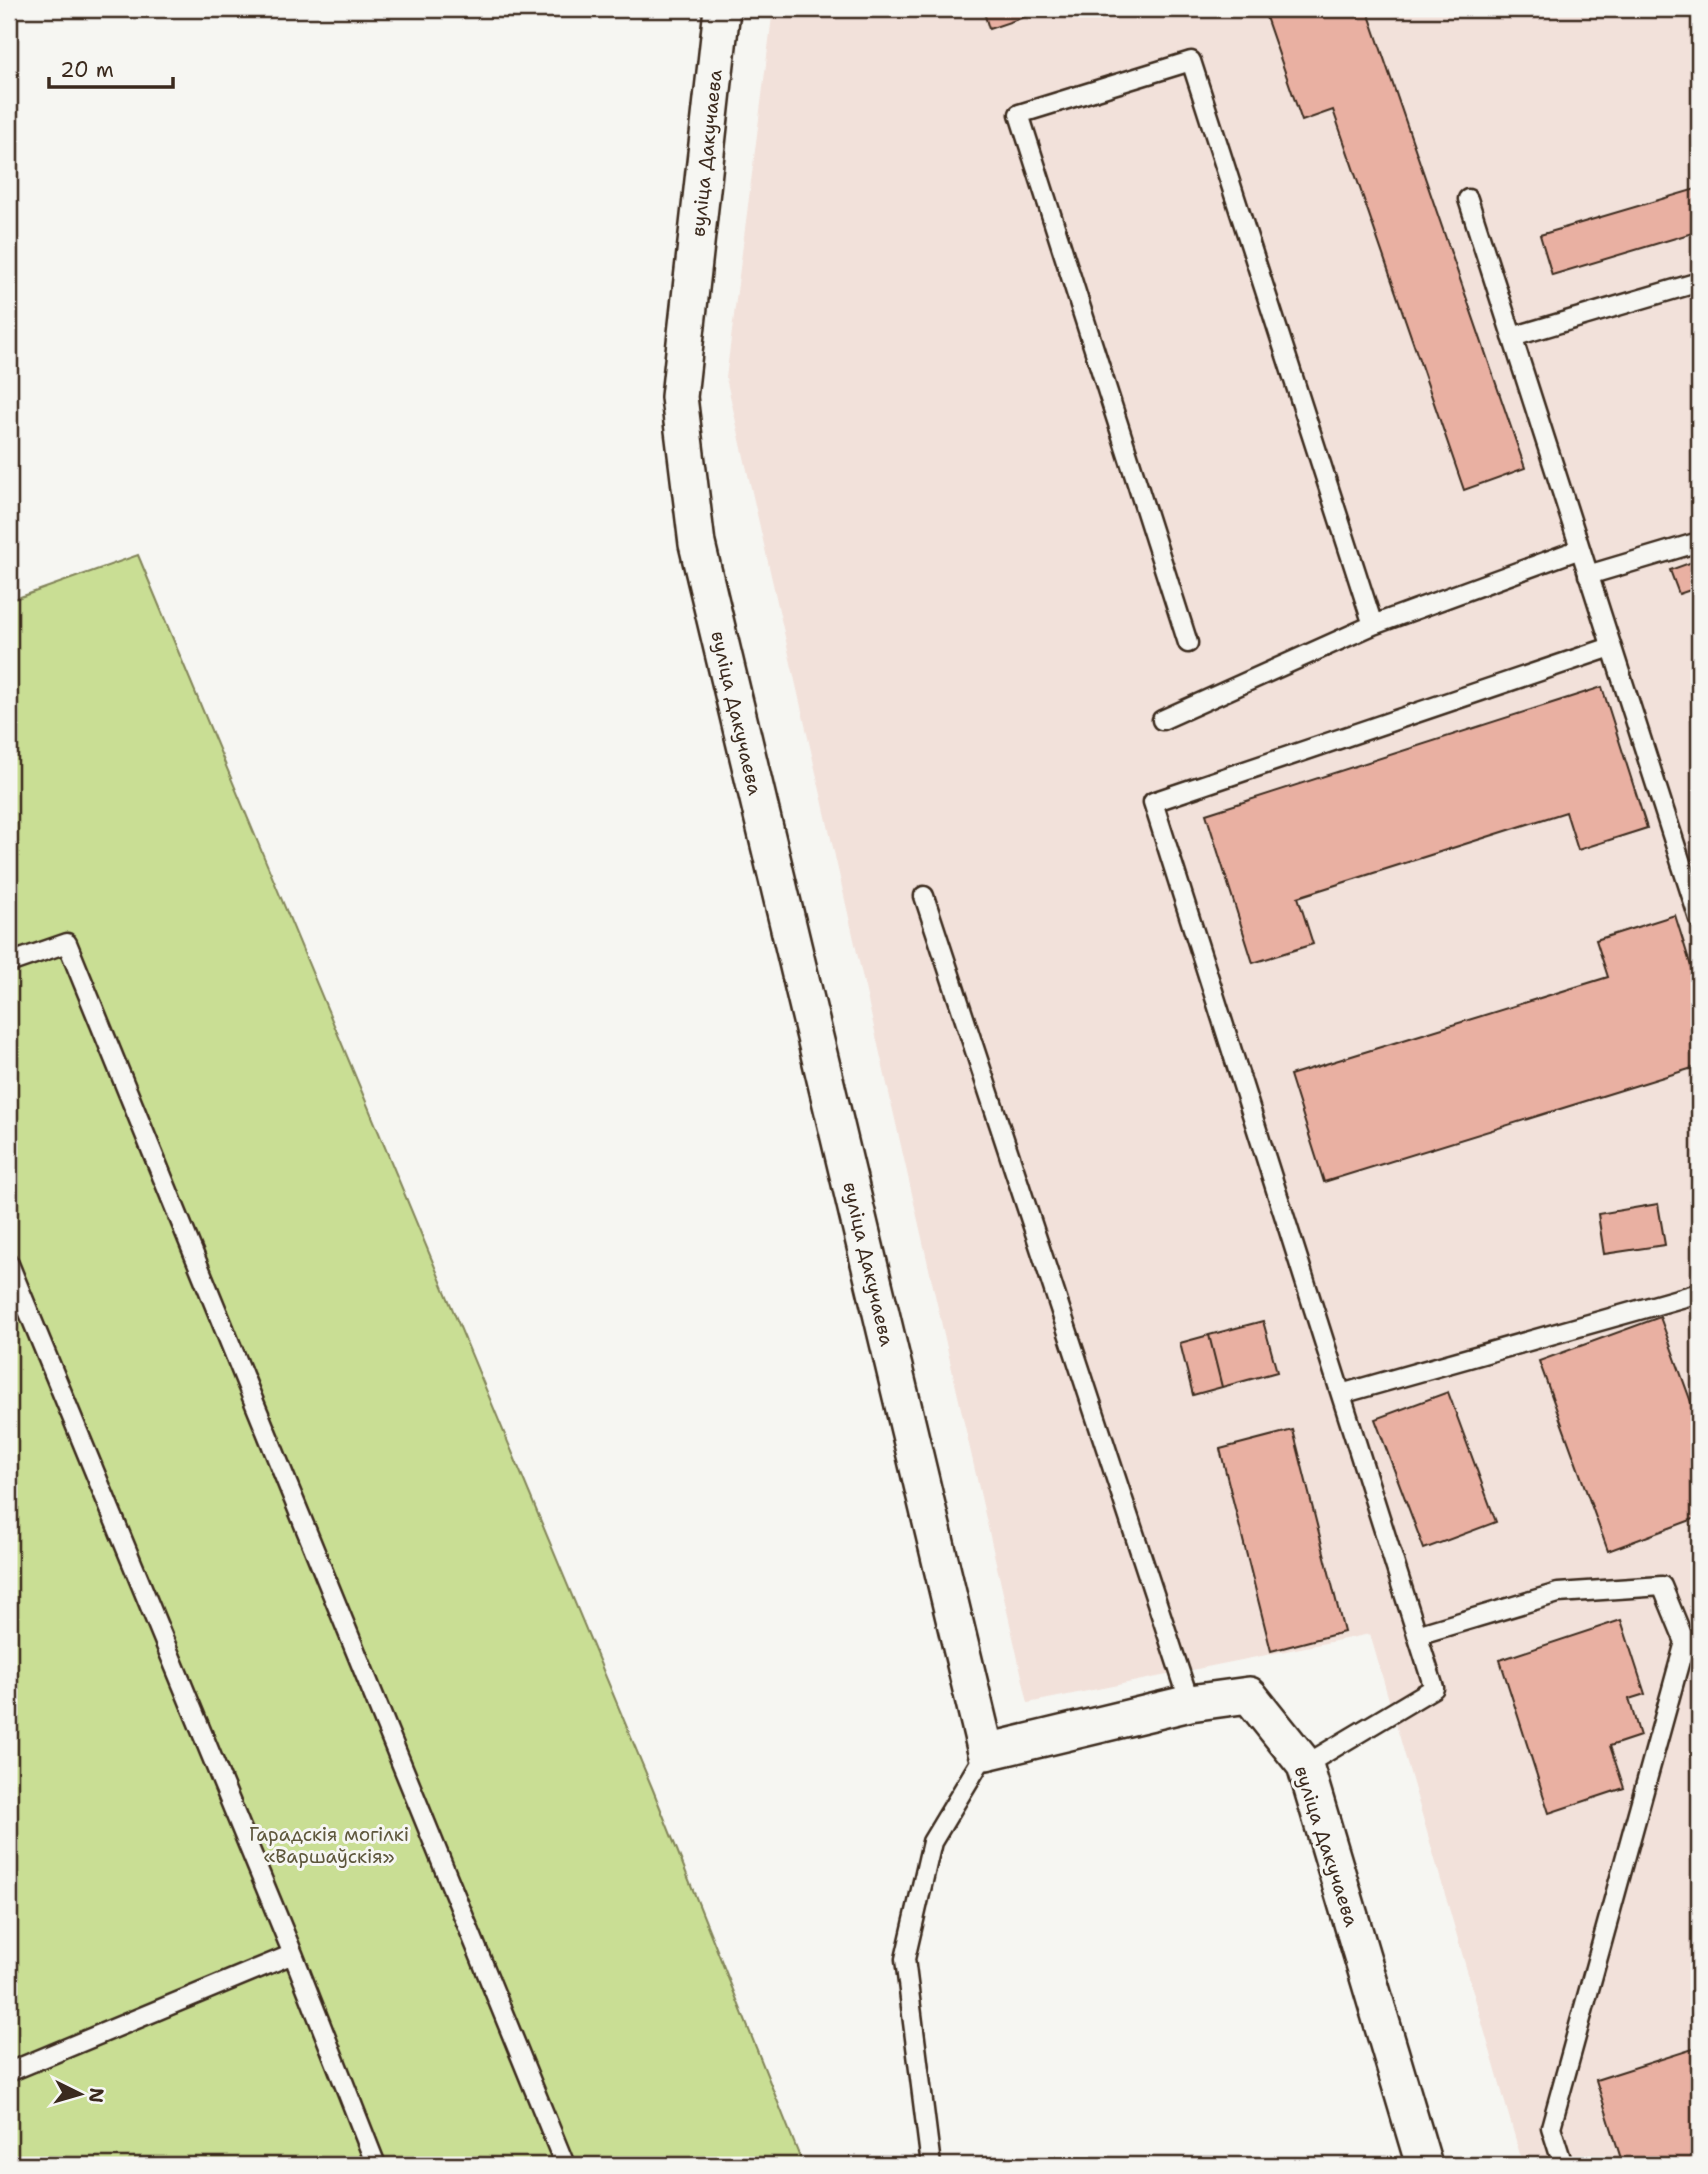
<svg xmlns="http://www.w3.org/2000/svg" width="1708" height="2174" viewBox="0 0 1708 2174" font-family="'Shantell Sans',sans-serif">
  <rect width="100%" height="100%" fill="#f6f6f2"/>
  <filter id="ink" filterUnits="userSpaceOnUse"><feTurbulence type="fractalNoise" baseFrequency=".0143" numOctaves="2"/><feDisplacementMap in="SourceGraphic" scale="14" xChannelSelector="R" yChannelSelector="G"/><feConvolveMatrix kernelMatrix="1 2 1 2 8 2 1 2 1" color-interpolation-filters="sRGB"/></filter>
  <g filter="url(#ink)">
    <!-- built -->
    <path fill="#f2e1da" d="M773,9H1699V2165H1523L1370,1634L1028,1703L726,378Z"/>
    <!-- green -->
    <path fill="#c9de94" stroke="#828459" stroke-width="2" d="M138,555L653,1790L803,2165H9V601Z"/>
    <!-- building -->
    <path fill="#e9b0a2" stroke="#3b2a1e" stroke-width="2" d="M983,9H1048L989,29Z
      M1279,9H1367L1525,468L1464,490L1333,110L1302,121L1265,14Z
      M1699,188V231L1552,275L1540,235Z
      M1695,561L1699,574V587L1679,594L1670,570Z
      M1602,687L1647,828L1578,850L1566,812L1298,897L1313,944L1253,963L1206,814Z
      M1675,915L1699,992V1066L1324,1182L1290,1075L1608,977L1596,940Z
      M1658,1204L1665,1245L1604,1254L1598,1214Z
      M1660,1317L1699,1424V1517L1608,1551L1539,1361Z
      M1263,1321L1277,1372L1222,1387L1209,1335Z
      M1209,1335L1222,1387L1193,1395L1180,1343Z
      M1448,1392L1496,1522L1424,1549L1375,1419Z
      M1293,1430L1344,1632L1271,1651L1220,1449Z
      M1621,1620L1645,1694L1629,1699L1640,1736L1610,1746L1624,1788L1549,1813L1500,1660Z
      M1699,2047V2165H1623L1596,2080Z"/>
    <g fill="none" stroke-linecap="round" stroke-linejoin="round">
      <!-- service casing -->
      <g stroke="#3b2a1e" stroke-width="23">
        <path id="service" d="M1468,199L1699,919
          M1512,337L1699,282
          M1588,575L1699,542
          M1188,643L1019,114L1191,61L1373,625
          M1162,720L1373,625L1580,549
          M924,896L1190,1703
          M9,963L67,943L565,2165
          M9,1264L293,1954L376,2165
          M1341,1394L1699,1293
          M1417,1635L1558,1593L1662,1586L1685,1642L1699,1637
          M1305,1765L1434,1688L1153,802L1611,647
          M9,2072L293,1954
          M931,2165L905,1959L932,1842L986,1752
          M1563,2165L1551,2127L1685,1642"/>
      </g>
      <!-- minor casing -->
      <g stroke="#3b2a1e" stroke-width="40">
        <path id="minor" d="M722,9L679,397L697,544L986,1752L1190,1703L1249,1695L1305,1765L1424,2165"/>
      </g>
      <!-- service -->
      <use href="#service" stroke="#f6f6f2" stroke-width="18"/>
      <!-- minor -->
      <use href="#minor" stroke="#f6f6f2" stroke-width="35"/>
    </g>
  </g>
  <g text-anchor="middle" stroke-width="6" stroke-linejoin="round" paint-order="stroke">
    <!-- street labels -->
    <g font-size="19" fill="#3b2a1e" stroke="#f6f6f2">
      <text transform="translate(706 153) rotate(-84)" y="7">вуліца Дакучаева</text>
      <text transform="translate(737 713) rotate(77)" y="7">вуліца Дакучаева</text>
      <text transform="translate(869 1264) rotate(77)" y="7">вуліца Дакучаева</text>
      <text transform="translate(1327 1846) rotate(72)" y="7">вуліца Дакучаева</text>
    </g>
    <!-- park labels -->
    <g font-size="19" fill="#5e573c" stroke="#f6f6f2">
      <text x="329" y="1841">Гарадскія могілкі<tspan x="329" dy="22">«Варшаўскія»</tspan></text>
    </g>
  </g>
  <!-- margin -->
  <rect width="1708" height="2174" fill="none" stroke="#f6f6f2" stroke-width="35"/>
  <rect x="18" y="18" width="1673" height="2139" fill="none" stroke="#3b2a1e" stroke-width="2.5" filter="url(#ink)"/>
  <!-- north arrow -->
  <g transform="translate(80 2094) rotate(95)" stroke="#f6f6f2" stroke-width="5" paint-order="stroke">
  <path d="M0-5L12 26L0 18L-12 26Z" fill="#3b2a1e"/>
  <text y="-10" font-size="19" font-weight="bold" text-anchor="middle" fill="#3b2a1e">N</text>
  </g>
  <!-- scale -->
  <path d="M49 77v10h124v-10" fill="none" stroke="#3b2a1e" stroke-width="3.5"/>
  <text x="60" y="77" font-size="21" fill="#3b2a1e" stroke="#f6f6f2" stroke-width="5" paint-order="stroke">20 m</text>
</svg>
